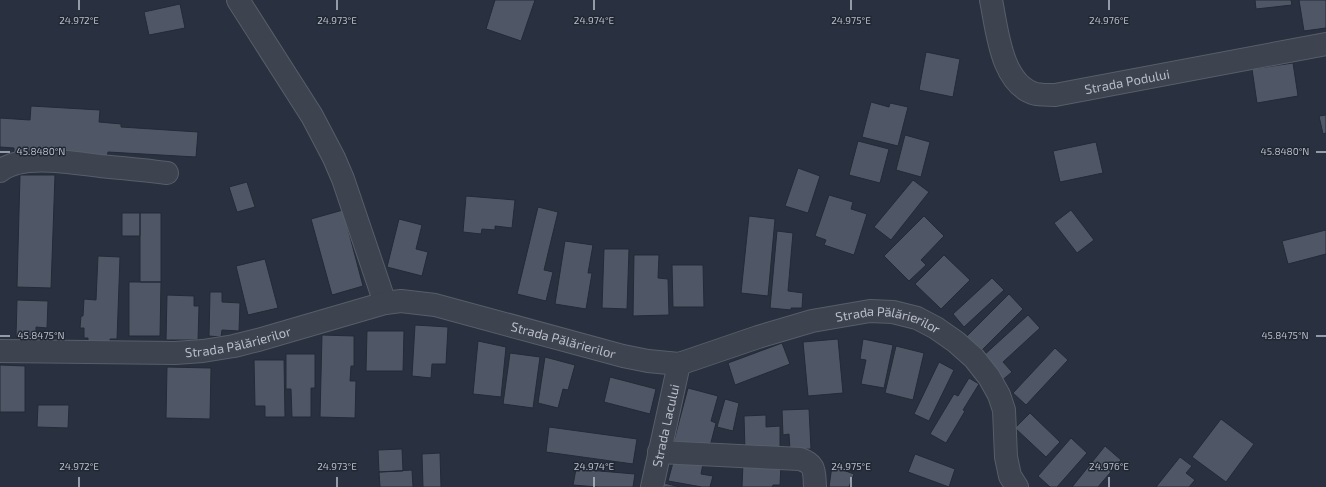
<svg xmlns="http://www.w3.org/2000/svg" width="1326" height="487" viewBox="0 0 1326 487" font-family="'Exo 2',sans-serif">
  <rect width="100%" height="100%" fill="#29303f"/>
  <!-- building -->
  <path fill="#4f5767" stroke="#242a36" d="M495,0H535L521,41L486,29Z
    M1255,0H1291L1292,5L1256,9Z
    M1299,0H1326V28L1304,31Z
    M180,4L185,28L149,35L144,12Z
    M926,52L960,59L953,97L919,90Z
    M1293,63L1298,96L1257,103L1252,69Z
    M871,102L889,107L890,103L908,107L898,146L862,137Z
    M31,106L100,110L99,122L121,124V127L198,132L196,157L108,152L107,157L14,154V148L0,147V118L30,120Z
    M1326,115V133L1323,134L1319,116Z
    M905,135L930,142L921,177L896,170Z
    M858,141L889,149L880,183L849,175Z
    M1096,142L1103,173L1060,182L1053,151Z
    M798,168L820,176L808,213L785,206Z
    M20,175H55L51,288L17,287Z
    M913,180L929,192L891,240L874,227Z
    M247,182L255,207L237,212L229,187Z
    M829,195L853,202L851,209L867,214L854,255L824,245L826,240L815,236Z
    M466,196L515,200L512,228L495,226V230L482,229L481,234L463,232Z
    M538,207L558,212L544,270L553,272L546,301L517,294Z
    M343,210L363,286L332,295L311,219Z
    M1071,210L1094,240L1077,253L1054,223Z
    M122,213H140V236H122Z
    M140,213H161V282H140Z
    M749,216L775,219L768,296L741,293Z
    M924,216L944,236L921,260L926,265L909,281L884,256Z
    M399,219L422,225L416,249L428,252L422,276L387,267Z
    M1326,230V254L1288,264L1282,241Z
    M777,231L793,233L788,291L803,293L802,308H791V310L770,308Z
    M565,241L593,245L588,273H592L586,309L555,304Z
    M604,249H629L627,309L602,308Z
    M634,255H659L658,278L668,279L669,315L633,316Z
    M944,255L970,280L941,309L915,284Z
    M98,256L120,257L117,339H110V343L88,342V338H84V328H80L81,316H83L84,299L96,300Z
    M265,259L278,308L248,315L236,266Z
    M672,265H703L704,307H673Z
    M992,278L1004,290L964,327L953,314Z
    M129,282H161L160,336H129Z
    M210,292H222V302L240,303L239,331L222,330L221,337L209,336Z
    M1009,294L1023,309L980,352L965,338Z
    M167,295L194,296V306H199L198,340H166Z
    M17,300L48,301L47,328L36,327V338L16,337Z
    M1028,315L1040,328L1003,362L1012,372L1000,382L982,357Z
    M415,325L448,327L446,364H432L431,378L412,376Z
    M367,331H404L403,371H366Z
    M322,335L354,336V366H351L350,381H356L355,418L320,417Z
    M838,339L843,393L808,396L803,342Z
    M863,339L893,345L884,388L861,384L866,360L860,359Z
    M478,341L506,347L501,397L473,394Z
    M782,343L790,364L735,385L728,363Z
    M896,346L924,353L913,400L885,393Z
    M1055,348L1068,360L1026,405L1013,393Z
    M510,353L540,357L533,408L503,404Z
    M286,354H315V388H311V417H292L291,389H286Z
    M545,357L575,365L568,390L563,389L558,408L538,403Z
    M254,360H284L285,417H265V406H255Z
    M939,362L954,370L929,421L914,414Z
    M0,365L25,366V412H0Z
    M167,367L211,368L210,419L166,418Z
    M610,377L656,389L650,414L604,402Z
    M969,378L979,384L963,410L965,411L946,443L930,434L954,394L958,396Z
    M688,388L718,396L711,421L716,423L709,450L672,448Z
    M725,399L739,403L733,431L717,427Z
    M38,405H69L68,428L37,427Z
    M809,409L811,449L790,450L789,434L783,435L782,410Z
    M1030,413L1060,442L1046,457L1015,428Z
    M766,415V427L780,426V449L745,450L744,416Z
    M1221,419L1254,444L1226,482L1192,457Z
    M549,427L637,439L633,464L546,452Z
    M1071,438L1087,453L1057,487H1050L1038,476Z
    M1105,446L1121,460L1098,487H1072Z
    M402,449L403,471L379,472L378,450Z
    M440,453L441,487H423L422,454Z
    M915,454L955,469L949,487L908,472Z
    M1180,457L1192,466L1186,473L1195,480L1189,487H1156Z
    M674,459L703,464L701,474L713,476L710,487H702L668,481Z
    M743,463L781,465L780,485H773L772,487H742Z
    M832,466L854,474L849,487H829Z
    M576,469L635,474L633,487H598L573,485Z
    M412,470L413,487H380L379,472Z
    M664,483L680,487H663Z"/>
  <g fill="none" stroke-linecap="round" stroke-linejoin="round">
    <!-- minor casing -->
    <g stroke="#585e69" stroke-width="24">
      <g id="minor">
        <path d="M238,0L312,116L334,158L343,179L385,303"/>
        <path id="s1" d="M991,0C997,29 1001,85 1036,94C1042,95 1049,95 1055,95L1326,44"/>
        <path d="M0,171C23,153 73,163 100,166C122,168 145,170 167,173"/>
        <path id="s2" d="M0,351L175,353L203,351L234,346L258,340L385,303L401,301L435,305L623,356L648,361L679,364L758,337L812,321L870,311L893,312L917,318L936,328L956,342L974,358L989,377L999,395L1004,410L1006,457L1010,476L1017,487"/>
        <path d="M659,452L800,459C816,464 814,472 815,487"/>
        <path id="s3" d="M652,487L679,364"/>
      </g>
    </g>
    <!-- minor -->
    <use href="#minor" stroke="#3d434f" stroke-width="22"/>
  </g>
  <!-- ticks -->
  <path fill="none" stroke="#b9bec9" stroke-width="1.5" d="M79,0V10M337,0V10M594,0V10M851,0V10M1109,0V10M0,152H10M1316,152H1326M0,336H10M1316,336H1326M79,477V487M337,477V487M594,477V487M851,477V487M1109,477V487"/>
  <g text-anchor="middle" stroke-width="3" stroke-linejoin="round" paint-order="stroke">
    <!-- street labels -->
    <g font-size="13" fill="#b9bec9" stroke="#212834">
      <text dy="5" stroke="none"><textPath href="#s1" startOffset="202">Strada Podului</textPath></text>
      <text dy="5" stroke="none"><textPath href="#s2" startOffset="911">Strada Pălărierilor</textPath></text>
      <text dy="5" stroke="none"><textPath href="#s2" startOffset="575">Strada Pălărierilor</textPath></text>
      <text dy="5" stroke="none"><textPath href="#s2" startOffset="239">Strada Pălărierilor</textPath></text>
      <text dy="5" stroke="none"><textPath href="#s3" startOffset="63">Strada Lacului</textPath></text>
    </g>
  </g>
  <g font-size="10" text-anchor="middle" fill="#b9bec9" stroke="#212834" stroke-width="3" stroke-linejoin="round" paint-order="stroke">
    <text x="79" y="24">24.972°E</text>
    <text x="337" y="24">24.973°E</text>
    <text x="594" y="24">24.974°E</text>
    <text x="851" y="24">24.975°E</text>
    <text x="1109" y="24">24.976°E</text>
    <text x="41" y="155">45.8480°N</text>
    <text x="1285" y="155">45.8480°N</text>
    <text x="41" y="339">45.8475°N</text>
    <text x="1285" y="339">45.8475°N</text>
    <text x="79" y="470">24.972°E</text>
    <text x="337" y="470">24.973°E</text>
    <text x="594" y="470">24.974°E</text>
    <text x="851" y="470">24.975°E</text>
    <text x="1109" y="470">24.976°E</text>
  </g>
</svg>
